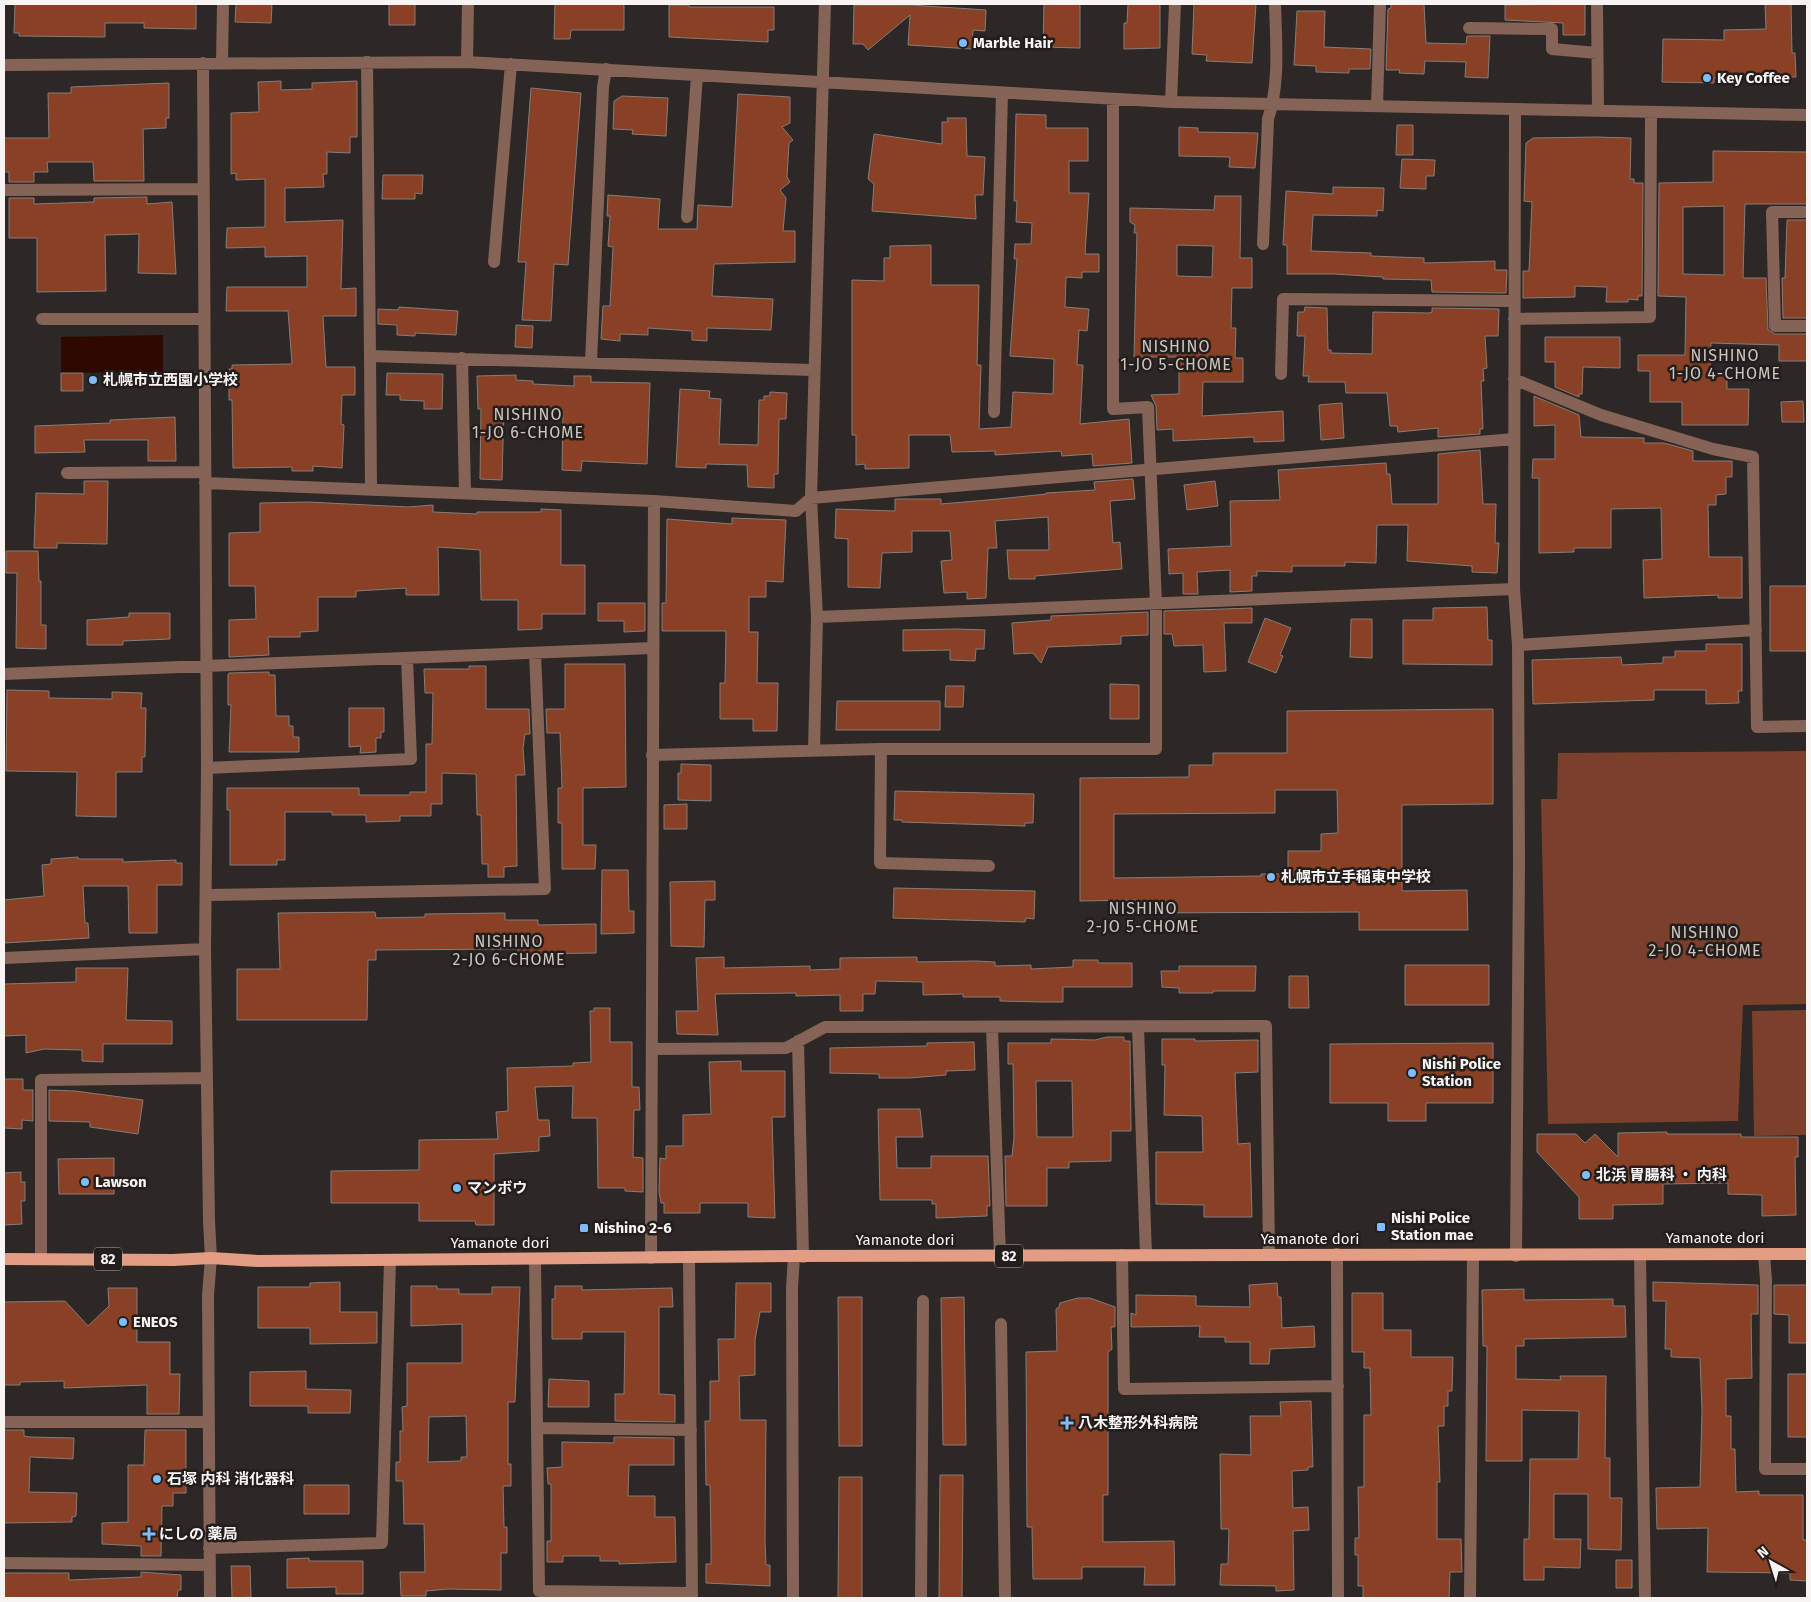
<svg xmlns="http://www.w3.org/2000/svg" width="1811" height="1602" viewBox="0 0 1811 1602" font-family="'Fira Sans','Noto Sans JP',sans-serif">
  <rect width="100%" height="100%" fill="#2d2725"/>
  <!-- green -->
  <path fill="#7a402b" d="M1807,751V1004L1743,1005L1738,1121L1548,1124L1541,799H1557L1558,753Z
    M1807,1010V1135L1754,1136L1752,1011Z"/>
  <!-- water -->
  <path fill="#2e0900" d="M163,335V372L61,373V337Z"/>
  <!-- building -->
  <path fill="#894025" stroke="#847d7b" fill-rule="evenodd" d="M15,4H196V29L144,28V23H105V37L19,36V33H14Z
    M236,4H272L271,23L235,22Z
    M389,4H415V25H389Z
    M555,4H624V30H571L570,39H554Z
    M1044,4H1080V48L1043,47Z
    M1128,4H1160V48L1124,49V23H1127Z
    M1194,4H1256L1252,63L1206,61L1207,55L1192,54Z
    M1391,4H1424L1426,43L1466,44L1467,36H1490L1488,78L1465,77L1466,62L1425,61L1424,74L1399,73L1400,70H1386L1388,9L1391,8Z
    M1585,4V35H1563V23L1505,20V5Z
    M1765,4H1791L1792,53H1795L1796,77L1714,78V83L1662,82L1663,39L1724,40V30L1766,29Z
    M669,5H689V7H774V30H768V42L669,37Z
    M854,5H911L986,10L985,31L973,30L972,49L908,45L910,15L868,50L863,44H853Z
    M1297,11H1325L1324,47L1371,49L1370,69H1349V73L1316,72V66L1294,65Z
    M281,81V90L312,89V83L357,81V137H350V153L327,152V174H323L324,187L285,188V222L343,220L341,289L356,288V316H323L326,367H355V395H342L341,424L344,425L342,468L313,466V471H292V467L233,468L232,400H229V369H232V365L292,364L288,311H226L227,287H307V256L265,257V247L226,248L227,228L265,227V179L236,180V173L231,174V113L259,112L258,82Z
    M169,83V118H166V128L143,129L144,181H94L93,162H47L48,172H34V182H9V172H4V138H49L48,93H71V87Z
    M531,88L581,93L568,265L554,264L551,321L522,320L526,262H518Z
    M738,94L790,97V123L782,127L793,140L789,143L787,177L790,182L780,190L786,198L783,231H795V262L714,264L712,296L773,299L771,330L707,328V341L692,340V331L648,328V335L620,334V341L601,339L603,306H610L613,247L608,246L610,216H607L608,195L660,199L658,229H697L698,205L732,207Z
    M622,96L668,98L666,136L632,134L633,130L613,129L614,101Z
    M1016,114L1046,115V128H1088V161H1069V193H1089L1085,254H1099V272H1082V278L1066,277L1065,307L1089,309L1087,331L1079,330L1077,365H1083L1080,424L1129,419L1132,463L1093,466L1092,454L1062,456L1061,451L995,455V451L952,452L950,435H909V468L865,469V464L856,465V435H852V280L884,281V258H890V246L931,245V285H979L977,365H981L979,429L1011,427L1013,392L1053,394L1054,359L1010,356L1017,259H1014L1015,244H1031L1032,223L1016,222L1017,201H1014Z
    M947,118H966L967,156L985,157L983,195H975L976,219L872,211L874,184L868,179L874,134L942,144V122H948Z
    M1397,125H1413V155H1396Z
    M1179,127L1198,128V132L1258,133L1255,168L1229,167L1230,157L1179,156Z
    M1595,137L1631,138L1630,179H1634V183H1643L1642,296H1638V300L1628,299V302H1606L1607,287L1575,286V297L1523,298V271H1529L1532,202L1524,201L1526,143L1533,138Z
    M1713,151L1807,152V204H1745L1743,278H1766L1768,330L1775,334H1807V361H1779V345L1711,343L1710,374L1727,375V389H1749L1748,425H1682V402H1650V371H1638V355H1685L1686,297L1658,296L1659,183L1713,182ZM1724,206V275L1683,274V207Z
    M1402,159L1435,160L1434,176H1426V189L1400,188Z
    M383,175H423L422,194L415,193V199H382Z
    M1333,187L1384,188L1383,211L1377,210V216L1313,215L1311,251L1371,253V256L1424,258V263L1495,261V270H1507L1506,293L1432,292L1431,280L1383,279V277L1334,274H1287V245H1283L1286,191L1333,194Z
    M1215,196H1241L1240,258H1252V288H1232L1231,328H1236L1235,358H1243V382H1203L1202,416L1283,411L1284,441L1254,442V437L1173,441V429L1157,430L1156,406L1151,395L1179,394V357H1134L1137,233H1134L1135,225L1130,222V208L1214,210ZM1177,245L1213,246L1212,277L1177,276Z
    M147,197V204L172,202L176,274L138,273L139,234L105,235L106,291L37,292V238H9V198H34V204L94,202V198Z
    M1787,220H1807V318H1783L1782,278H1785Z
    M399,307L458,311L456,335L415,333V336L397,335V325L378,324V309L398,310Z
    M1305,307L1327,308L1328,350H1331V353L1372,354L1373,312L1429,313L1432,312V308L1499,309L1498,336H1485L1487,368L1483,369L1484,381H1481L1483,429H1480V434L1438,437V428L1398,432L1397,426H1390L1387,393H1346L1345,382H1308L1309,376H1303L1305,336H1297L1298,312H1304Z
    M516,325L533,326L532,348L515,347Z
    M1545,337H1620V368L1583,367L1582,394H1579V397L1555,387V362H1545Z
    M61,373H83V391H61Z
    M387,373L443,374L442,409H424V401L400,400V395H386Z
    M516,375V380L533,381V384L574,386V376H591V382L650,383L647,464L582,461L581,471L562,470L563,412L504,409L502,480L480,479L481,409H478L477,376Z
    M680,389L710,391L709,398L721,399L719,444L758,445L759,400H764V396H770V392L787,393L786,419H779L778,474H774V488L748,487L747,465L706,464V468L676,467Z
    M1534,396L1579,415L1581,437L1644,438V443H1664L1693,451V461H1732V477H1726V494L1716,495V505H1708L1709,557H1742V598H1718V595L1644,598L1643,560L1662,559L1661,508L1611,509V548H1574V552L1539,553V478H1532L1533,459H1555V425L1534,426Z
    M1803,401L1804,422H1782L1781,402Z
    M1342,403L1344,438L1321,440L1319,405Z
    M175,417L176,461H148V440H84L85,452L35,453V426L110,423V420Z
    M1480,450L1483,504H1496L1495,543H1499L1497,573L1472,572V566L1407,561L1408,525H1377L1376,563L1345,562V566H1292V572L1257,571V576H1252V591L1230,592V570L1197,572L1198,594H1183V573L1169,574L1168,549L1231,546L1230,501L1280,500L1278,470L1386,463L1387,474H1390L1392,504H1438V454Z
    M1133,479L1135,499L1110,501L1113,543L1120,542L1122,569L1035,576V579H1009L1007,550H1049L1048,517L995,521L997,548H988L986,598L967,599V592L944,593L941,561L952,560L950,531H912V552L882,553L880,588L848,587V539L835,538L836,509L895,511V499H941V504L999,499L1046,494V493L1095,490L1094,482Z
    M84,481H108L107,544L57,543V548H34L36,493L84,494Z
    M1215,481L1218,506L1187,510L1184,485Z
    M308,502L408,507L433,505V512L477,514V512H541V509L561,510V565H585V614H542V629L518,630V600H481L480,550L438,547L439,595H406V588L356,591V597H318V631L300,632V637H268L269,655L229,657V620L256,619L255,586H229V533L260,532V503Z
    M732,518L786,520L783,582L766,581V597H749V632H758L757,683H778L777,731H753V719H720V683H725L726,631H662V603H666L667,519L732,524Z
    M6,551H38L39,581H41V625H46V649L16,648L17,573H6Z
    M1770,586H1807V651H1770Z
    M598,603H645V631L624,632V621H598Z
    M1487,607L1488,640H1492V665L1403,664V620H1433V608Z
    M1252,608V623H1224L1226,671L1204,672L1203,645L1174,646L1172,634H1164V611Z
    M1148,612V635L1121,636V644L1048,647L1041,663L1033,653L1014,654L1012,623L1051,620V616Z
    M129,613H170V639L123,641V645H87V620L129,617Z
    M1265,618L1291,628L1280,655L1283,656L1276,673L1248,662Z
    M1351,619H1372V658L1350,657Z
    M957,629L985,630L984,649H976L975,661L950,660V650L903,651V630Z
    M1706,644H1742V691H1738L1739,703L1706,704V690H1654V700L1533,704L1532,660L1621,657L1622,665L1663,663V657H1675V651H1706Z
    M565,664H625L626,787L583,788V845H596L595,869H562V823H558V788H562L560,733H547L546,709H565Z
    M469,666H486V709H529L530,734H525L523,748L525,775H516L517,866L504,867V877H488V864H482L481,815H477L476,774L442,773V804H431V816H400V821L366,822V815H332V812H285V860H277V865H230V810H227V788H359V795H410V792H426V744H432L433,693H425L424,669H469Z
    M269,672V675H275L276,716H289V726H293V737H299V752H229L231,705H228V675L229,673Z
    M1110,684L1139,685V719H1110Z
    M946,686H964L963,707H945Z
    M7,690L49,691V698L112,699V692L142,693L141,708H146L145,757H142V772H116V817L76,816L77,772L6,771Z
    M837,701H940V730H836Z
    M349,708H384V732H381V738H376V752L360,753L361,746L349,747Z
    M1493,709V804L1402,805V891L1467,890L1468,930H1359V912L1138,913V900L1080,901V778L1189,777V765H1213V753H1287V711ZM1275,790H1337L1338,833L1321,834V851H1288V874H1261V876L1114,878V814L1275,813Z
    M681,764L711,765V801L678,800V773H681Z
    M895,791L1034,794L1033,823H1025V826L902,822V820H894Z
    M687,804V829H664V805Z
    M78,857V859H123V862L176,860V863H182V885H157V933H129L128,886H83L85,923H88L89,938L4,943V900L44,896L42,865L51,864V859Z
    M602,870H628L629,911H634V933L601,934Z
    M715,881V900H705L704,947L671,946L670,882Z
    M894,888L1035,891L1034,919L1026,918L1025,922L893,918Z
    M375,912L376,918L425,917V914L505,913V920H538V925L596,924V953L518,954V949L376,950V960H368L367,1020H237V969H280L278,913Z
    M724,957V968L810,966V970L840,969V958L917,957V962L976,961L995,962V966L1031,965V969L1073,967V960H1098V963H1132V987H1063V1002H1041L1000,1001V997H963V994L923,995V982L876,981L875,994H863V1011H840V995L796,996V993L715,994L718,1035L677,1034L676,1011H698L696,958Z
    M1405,965H1489V1005H1405Z
    M1179,966H1256L1255,991H1213V993H1179V988L1162,987L1161,971H1179Z
    M76,968H128L126,1020L172,1021V1044H103V1062L82,1061V1050L44,1049L26,1053V1035L4,1036V984L76,982Z
    M1289,976H1308L1309,1008H1289Z
    M594,1008H610V1042H632V1087H639L640,1110H634L633,1157L643,1158V1192L625,1191V1188H598L597,1118H572L573,1086L535,1087L538,1120H549L550,1136L539,1137V1151L494,1154V1225H476L475,1221H419V1203H331V1171L419,1170V1140L498,1139L496,1112L508,1111L507,1068L573,1066V1063L591,1062L590,1011H594Z
    M1107,1037H1124V1041H1130L1131,1131H1111V1161L1069,1162V1168H1047V1206H1006L1005,1156H1012L1014,1137L1013,1064H1008V1043H1051V1039L1095,1040ZM1036,1081H1072L1073,1137H1037Z
    M1162,1039H1195V1041L1258,1040V1072L1235,1073L1238,1144L1250,1143L1252,1217H1204V1205L1156,1204V1152H1203L1202,1116L1164,1115L1165,1065H1162Z
    M974,1042L975,1070L946,1071V1075L909,1078H879V1074L830,1073V1048L927,1046V1043Z
    M1493,1043V1103H1426V1121H1388V1103H1330V1044Z
    M741,1061V1071H785V1117H772L775,1218L748,1217V1203H700V1213H664V1203H661L659,1192L660,1158L666,1159V1146H683V1115L711,1114L709,1062Z
    M4,1079H23V1090H33V1121L22,1120V1129L4,1128Z
    M49,1090L75,1091L143,1100L138,1134L90,1127V1122L49,1121Z
    M878,1109H920L923,1137H896L897,1168H931V1156H988L990,1206H987V1216L936,1218V1204H932V1200H880Z
    M1667,1132V1134H1741V1137H1798V1157H1795L1796,1215L1762,1216V1195L1728,1194V1183L1663,1184V1204L1613,1205V1219H1579V1197L1537,1152V1134H1576L1585,1143L1595,1134L1618,1157V1133Z
    M114,1158V1194H59L58,1159Z
    M21,1172V1182H25V1201H21L22,1224L4,1225V1173Z
    M340,1282V1312H377V1343L310,1344V1328H258V1287H310V1283Z
    M1653,1282L1758,1285V1314H1751L1752,1378L1726,1379V1416H1731V1449H1735L1736,1492L1759,1491V1495H1803V1540H1807V1581L1790,1580V1573L1707,1572L1708,1528L1657,1529L1656,1488L1700,1487L1702,1411L1700,1358L1671,1357V1349H1665L1666,1301H1653Z
    M736,1283H771V1312H760L755,1340V1375L739,1376L740,1420H766L765,1540L766,1565H770V1586L706,1583V1564H711V1541L710,1485H706L705,1421H710V1381H719L718,1339H735Z
    M1277,1283L1278,1297H1281L1282,1328L1314,1326L1315,1347L1270,1349L1269,1364H1250V1342H1225V1337H1199L1200,1326L1131,1327V1313L1136,1315V1295L1196,1296V1306L1250,1307L1249,1285Z
    M1774,1285H1807V1343H1789V1315L1774,1314Z
    M411,1286H437V1289H459V1294H492V1287H520L515,1402H508V1464H511V1486H503L504,1527H507V1553H501V1590L448,1589L426,1591V1596H401L400,1572H425L424,1524H404L403,1481H396V1462H400V1431H403L402,1407L407,1406V1363H462V1324L411,1326ZM466,1416L467,1457H461V1461L428,1462L429,1417Z
    M555,1286H582V1290L672,1288L673,1307H659V1394L675,1395V1422L615,1421V1394H624L625,1332H582V1339H552V1299H555Z
    M108,1288H137V1342H170V1374H180L179,1414H147V1385L64,1388V1381L20,1382V1385H4V1302L65,1301L88,1326L109,1306Z
    M1524,1289V1300L1613,1299V1306H1625L1626,1337L1524,1339V1346H1516V1379L1561,1380L1560,1376H1606L1605,1458H1610V1498H1622L1621,1550L1588,1549V1494H1554V1539H1581L1580,1568L1544,1567V1580H1524V1539H1529L1530,1459H1578L1579,1411L1522,1410V1461H1486L1487,1346H1483L1482,1290Z
    M1352,1293H1383V1330H1411V1357H1453L1452,1391H1448V1406H1444V1426H1438L1440,1482H1437V1539H1461L1462,1572H1450L1449,1598H1363V1586H1358V1555H1355V1538H1359L1358,1487H1364V1415H1371L1370,1368H1364V1352H1352Z
    M838,1297H862V1446H839Z
    M964,1297L966,1445H943L941,1298Z
    M1078,1298H1090L1115,1307V1327H1111L1112,1349L1108,1352V1495H1103V1542L1174,1541L1175,1585H1144L1145,1567H1082V1579H1033L1032,1527H1027L1026,1352L1057,1351L1056,1309L1059,1307L1060,1303Z
    M306,1371V1389L351,1390L350,1413H308V1406H250V1372Z
    M1788,1374H1807V1437H1788Z
    M549,1379L589,1381V1407H548Z
    M1311,1401L1313,1467H1308V1470L1292,1471L1293,1508L1308,1507L1309,1530L1293,1531L1294,1590L1276,1591V1586L1220,1585L1221,1564H1228L1229,1529H1221L1220,1454L1251,1455L1250,1416H1281L1280,1402Z
    M4,1430H24V1436L30,1437L74,1438L73,1459L30,1457L29,1492L77,1493L76,1516L72,1517V1522L4,1523Z
    M145,1430H186V1493H173V1506H162L161,1556H141V1546L102,1544V1523L128,1522V1465H144Z
    M614,1437L674,1438V1465H629L628,1496H655V1517H675L676,1562L619,1564V1561H600V1556H563V1562H547V1541H551V1484H548L547,1468L562,1467V1442L614,1443Z
    M940,1475H963L962,1598H939Z
    M839,1477H862V1598H838Z
    M304,1485H349V1514H304Z
    M309,1558V1561H363V1594H336V1587L287,1588V1559Z
    M1616,1560H1632V1588H1616Z
    M231,1566H250L251,1597L232,1598Z
    M141,1572L181,1575V1590H178L177,1598H4V1573H69V1580L141,1577Z"/>
  <g fill="none" stroke-linecap="round" stroke-linejoin="round">
    <!-- minor -->
    <path stroke="#856357" stroke-width="12" d="M1597,4L1598,110
      M1469,28L1552,29V49L1597,53
      M367,62L370,356
      M467,62L468,4
      M203,63L207,768L205,949L209,1221L211,1258L208,1295L210,1598
      M222,63L223,4
      M4,65L467,62L1171,102L1807,115
      M1171,102L1175,4
      M1377,106L1380,4
      M1515,109L1514,589L1518,645L1519,863L1516,1256
      M4,190L204,189
      M1807,212H1772L1775,326H1807
      M687,217L697,75
      M1263,244L1268,119C1280,84 1276,41 1275,4
      M494,262L511,64
      M42,319H204
      M1514,319L1650,317L1651,112
      M462,358L465,493
      M591,362L603,87L606,69
      M1281,374L1283,299L1514,301
      M1514,379L1601,415L1713,449L1753,457L1757,727L1807,726
      M994,412L1002,93
      M67,473L205,472
      M205,483L654,501L796,511L811,498L1514,439
      M371,490L370,356L813,370
      M817,617L1514,589
      M1518,645L1756,630
      M4,674L653,648
      M881,749L880,863L989,866
      M814,751L817,617L811,498L825,4
      M652,755L881,749H1156V604L1148,407L1113,409V100
      M207,768L411,759L407,658
      M207,895L545,889L535,653
      M4,958L205,949
      M992,1027L1000,1256
      M1138,1027L1146,1255
      M798,1041L803,1257
      M652,1049L786,1048L825,1027L1266,1026L1269,1255
      M1337,1254L1338,1598
      M1764,1254L1766,1280L1765,1469H1807
      M1122,1255L1124,1389L1338,1386
      M1640,1255L1645,1598
      M41,1258V1080L206,1078
      M651,1258L654,501
      M689,1258L692,1598
      M535,1259L539,1591L692,1593
      M1001,1324L1005,1598
      M4,1422H209
      M537,1428L691,1430
      M209,1548L382,1543L390,1260
      M4,1563L209,1565
      M793,1598L792,1288L794,1256
      M921,1598L923,1301
      M1470,1598L1473,1256"/>
    <!-- major -->
    <path stroke="#e29d84" stroke-width="12" d="M4,1259L173,1260L211,1258L258,1261L794,1256L1807,1254"/>
  </g>
  <!-- markers -->
  <g fill="#81bcfa" stroke="#231e1c" stroke-width="2">
    <circle cx="963" cy="43" r="5"/>
    <circle cx="1707" cy="78" r="5"/>
    <circle cx="93" cy="380" r="5"/>
    <circle cx="1271" cy="877" r="5"/>
    <circle cx="1412" cy="1073" r="5"/>
    <circle cx="1586" cy="1175" r="5"/>
    <circle cx="85" cy="1182" r="5"/>
    <circle cx="457" cy="1188" r="5"/>
    <rect x="1376" y="1222" width="10" height="10" rx="2.5"/>
    <rect x="579" y="1223" width="10" height="10" rx="2.5"/>
    <circle cx="123" cy="1322" r="5"/>
    <path d="M1064.5 1415.5h5v5h5v5h-5v5h-5v-5h-5v-5h5z"/>
    <circle cx="157" cy="1479" r="5"/>
    <path d="M146.5 1526.5h5v5h5v5h-5v5h-5v-5h-5v-5h5z"/>
  </g>
  <g text-anchor="middle" stroke-width="5" stroke-linejoin="round" paint-order="stroke">
    <!-- shield labels -->
    <g fill="#231e1c" stroke="#b7b4b2" stroke-width="1">
      <rect x="995" y="1244.5" width="28" height="23" rx="4"/>
      <rect x="94" y="1247.5" width="28" height="23" rx="4"/>
    </g>
    <g font-size="14" font-weight="bold" fill="#f7f4f2">
      <text x="1009" y="1261">82</text>
      <text x="108" y="1264">82</text>
    </g>
    <!-- poi labels -->
    <g font-size="15" font-weight="bold" fill="#f7f4f2" stroke="#231e1c" text-anchor="start">
      <text x="973" y="48">Marble Hair</text>
      <text x="1717" y="83">Key Coffee</text>
      <text x="103" y="385">札幌市立西園小学校</text>
      <text x="1281" y="882">札幌市立手稲東中学校</text>
      <text x="1422" y="1069">Nishi Police<tspan x="1422" dy="17">Station</tspan></text>
      <text x="1596" y="1180">北浜 胃腸科 ・ 内科</text>
      <text x="95" y="1187">Lawson</text>
      <text x="467" y="1193">マンボウ</text>
      <text x="1391" y="1223">Nishi Police<tspan x="1391" dy="17">Station mae</tspan></text>
      <text x="594" y="1233">Nishino 2-6</text>
      <text x="133" y="1327">ENEOS</text>
      <text x="1078" y="1428">八木整形外科病院</text>
      <text x="167" y="1484">石塚 内科 消化器科</text>
      <text x="159" y="1539">にしの 薬局</text>
    </g>
    <!-- street labels -->
    <g font-size="15" fill="#f7f4f2" stroke="#231e1c">
      <text x="1715" y="1243">Yamanote dori</text>
      <text x="1310" y="1244">Yamanote dori</text>
      <text x="905" y="1245">Yamanote dori</text>
      <text x="500" y="1248">Yamanote dori</text>
    </g>
    <!-- neighbourhood labels -->
    <g font-size="16" letter-spacing="1" fill="#ccc5c2" stroke="#231e1c">
      <text x="1176" y="352">NISHINO<tspan x="1176" dy="18">1-JO 5-CHOME</tspan></text>
      <text x="1725" y="361">NISHINO<tspan x="1725" dy="18">1-JO 4-CHOME</tspan></text>
      <text x="528" y="420">NISHINO<tspan x="528" dy="18">1-JO 6-CHOME</tspan></text>
      <text x="1143" y="914">NISHINO<tspan x="1143" dy="18">2-JO 5-CHOME</tspan></text>
      <text x="1705" y="938">NISHINO<tspan x="1705" dy="18">2-JO 4-CHOME</tspan></text>
      <text x="509" y="947">NISHINO<tspan x="509" dy="18">2-JO 6-CHOME</tspan></text>
    </g>
  </g>
  <!-- border -->
  <rect width="1811" height="1602" fill="none" stroke="#f7f4f2" stroke-width="10"/>
  <!-- north arrow -->
  <g transform="translate(1771 1562) rotate(321)" stroke="#231e1c" stroke-width="4" paint-order="stroke">
  <path d="M0-4L9 19L0 12L-9 19Z" fill="#f7f4f2"/>
  <text y="-8" font-size="14" font-weight="bold" text-anchor="middle" fill="#f7f4f2">N</text>
  </g>
</svg>
